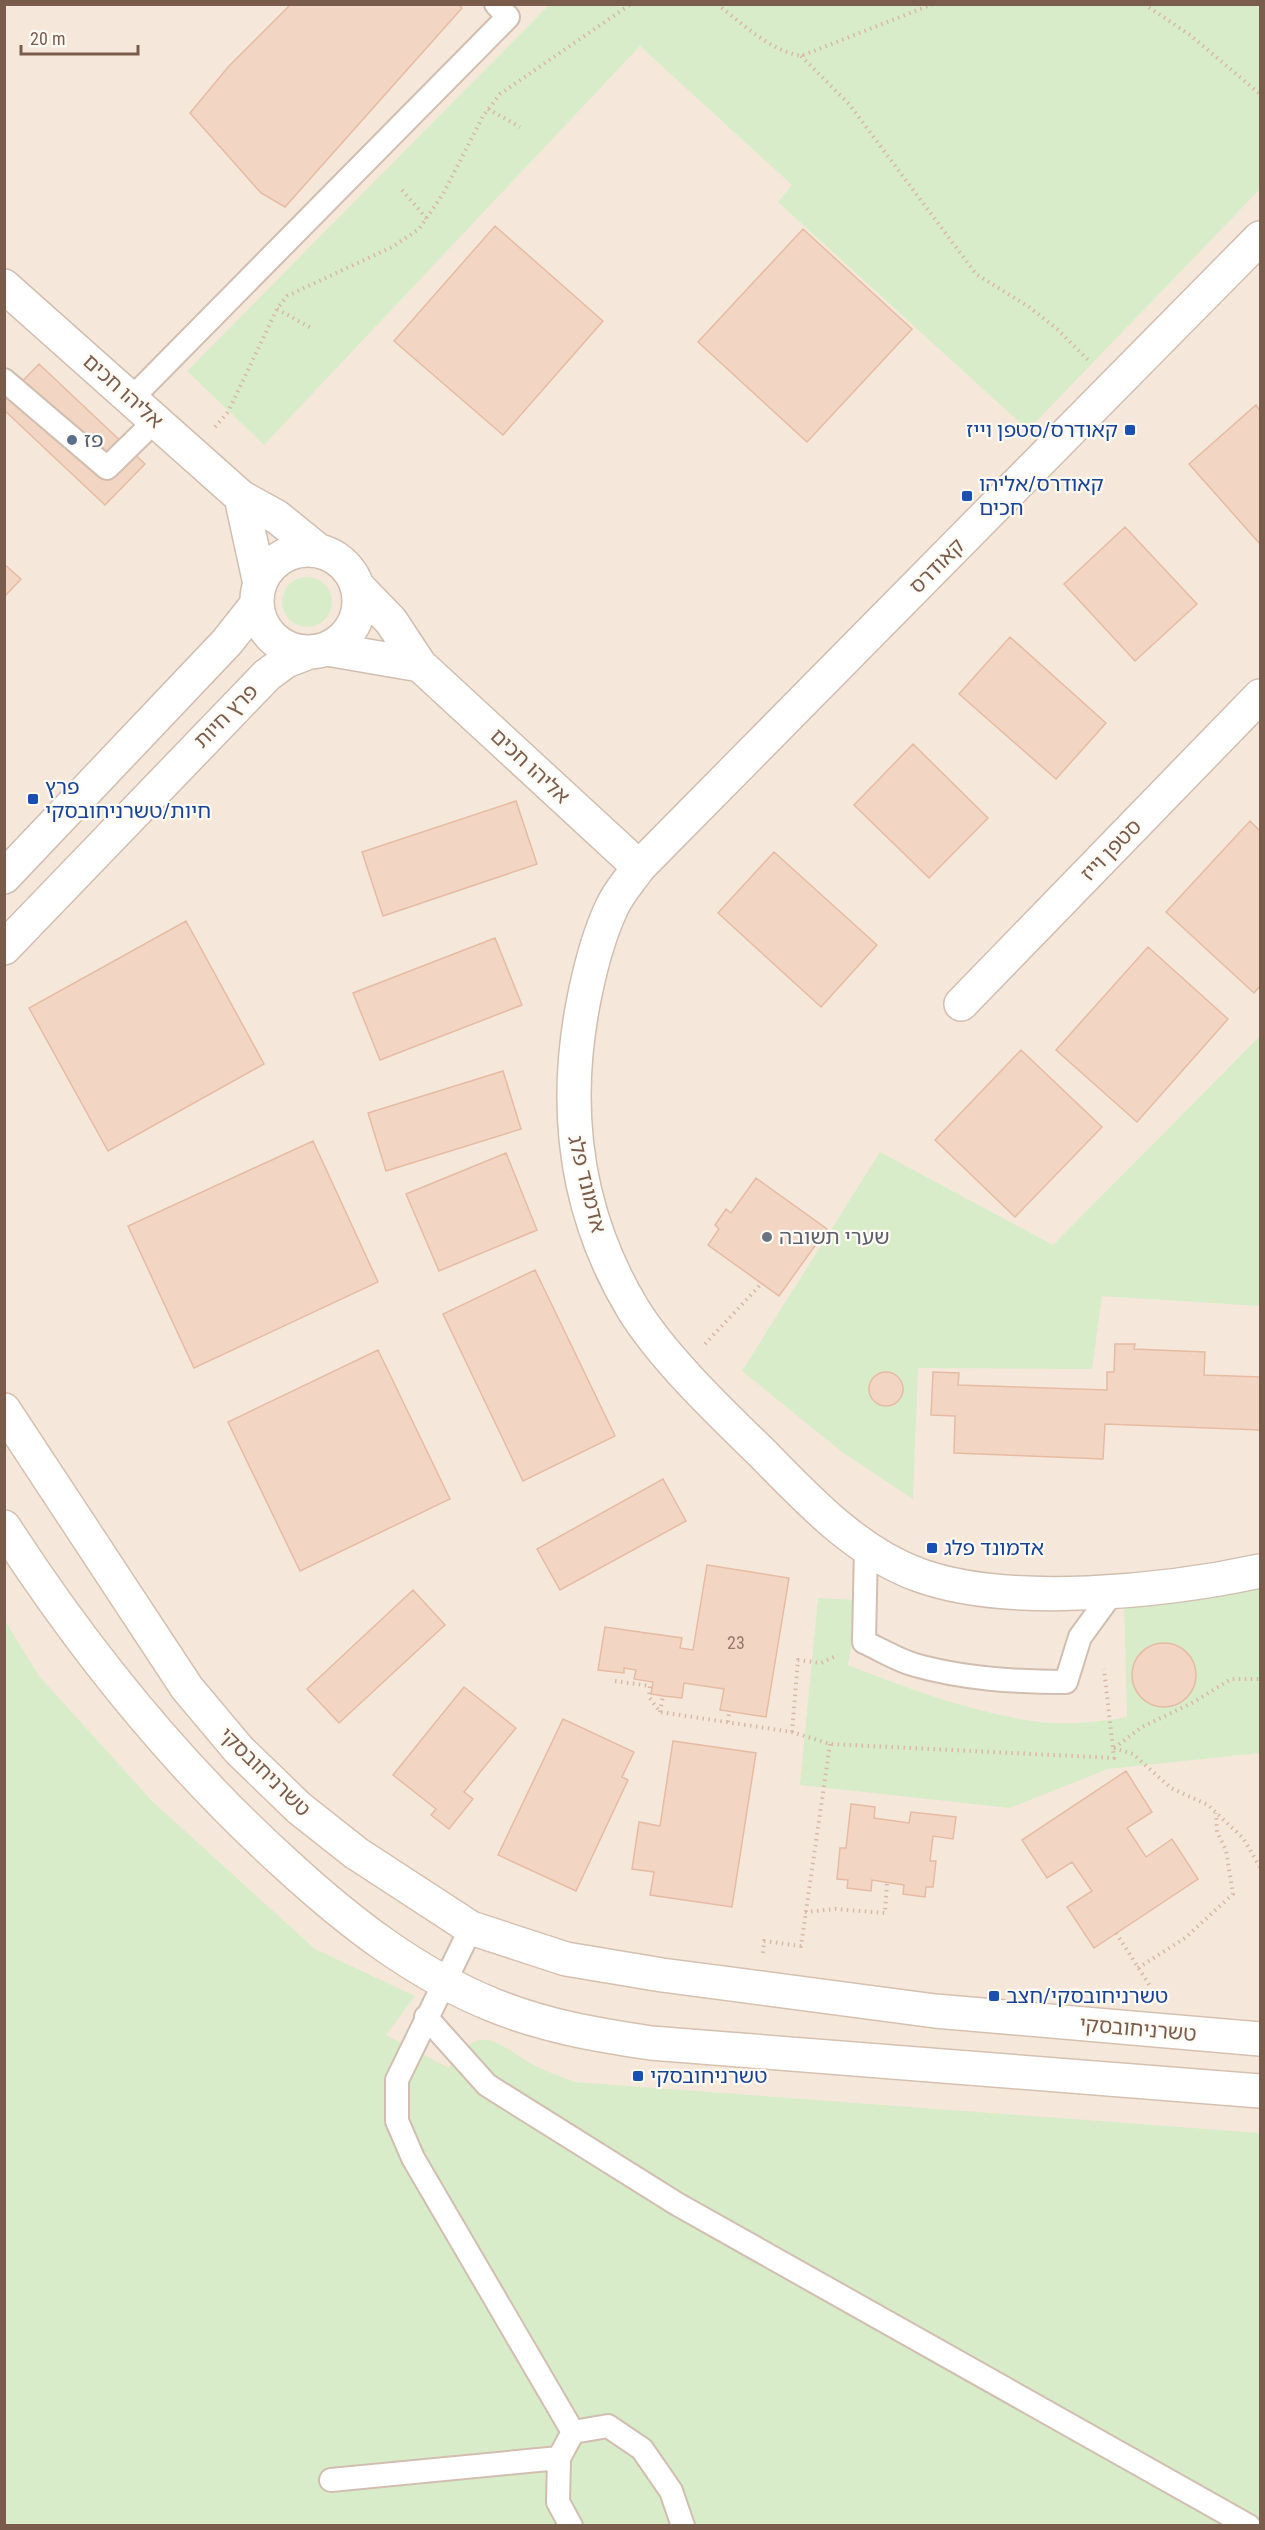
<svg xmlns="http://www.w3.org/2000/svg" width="1265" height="2530" viewBox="0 0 1265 2530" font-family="'Roboto Condensed','Noto Sans Hebrew',sans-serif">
  <rect width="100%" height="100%" fill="#fdf6ec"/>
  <!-- residential -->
  <path fill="#f5e8da" d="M5,5H1260V2525L5,2526Z"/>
  <!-- green -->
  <path fill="#d8ecc9" d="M549,5H1260V189L1028,430L778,202L792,185L640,46L264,445L187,371Z
    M282 602a25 25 0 1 1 50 0a25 25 0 1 1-50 0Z
    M1260,1036V1306L1102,1296L1092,1369L918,1368L913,1499L842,1452L742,1371L880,1152L1053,1245Z
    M1260,1585V1753L1108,1769L1010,1808L800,1785L818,1598L858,1600L848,1665C907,1688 968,1711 1032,1721C1062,1726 1097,1722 1127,1717L1124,1605Z
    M4,1619L39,1676L153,1802L315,1949L415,1996L386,2035L449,2068C478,2024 492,2039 528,2062C542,2070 560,2076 575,2082L1260,2133V2525H5Z"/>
  <!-- building -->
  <path fill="#f3d5c3" stroke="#e6bba3" stroke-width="1.5" d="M291,4H458L462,8L285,207L261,193L190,113L229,66Z
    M495,226L603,321L503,435L394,341Z
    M803,229L912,329L807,442L698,342Z
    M39,364L145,464L105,505L4,410V400Z
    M1256,405L1260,411V544L1189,464Z
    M1125,527L1197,604L1135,661L1064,584Z
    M4,564L21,579L4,597Z
    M1010,637L1106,723L1056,779L959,694Z
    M913,744L988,818L929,878L854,805Z
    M516,801L537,864L383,916L362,852Z
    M1250,821L1260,831V986L1254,993L1166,912Z
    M774,852L877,945L821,1007L718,913Z
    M186,921L264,1064L108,1151L29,1008Z
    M495,938L522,1005L380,1060L353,993Z
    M1148,947L1228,1019L1137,1122L1056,1050Z
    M1021,1050L1102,1127L1015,1217L935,1140Z
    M503,1071L521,1129L386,1171L368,1113Z
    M313,1141L378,1282L194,1368L128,1226Z
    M506,1153L537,1230L439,1271L406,1194Z
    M756,1178L827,1229L779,1296L708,1245L719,1229L715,1225L726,1209L731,1213Z
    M535,1270L615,1436L523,1481L443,1314Z
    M1115,1344H1135L1134,1349L1205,1352L1204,1375L1260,1377V1430L1105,1424L1103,1459L954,1453L955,1416L931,1415L933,1372L959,1373L958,1385L1107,1390V1372H1114Z
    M378,1350L450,1499L300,1571L228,1422Z
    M869 1389a17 17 0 1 1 34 0a17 17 0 1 1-34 0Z
    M663,1479L686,1521L560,1590L537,1549Z
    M707,1565L789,1578L766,1717L720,1710L724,1689L684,1683L682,1698L663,1696L651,1694L653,1682L634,1679L636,1670L624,1668V1673L598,1670L605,1627L682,1638L680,1648L693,1650Z
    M413,1590L445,1625L339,1723L307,1689Z
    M1132 1675a32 32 0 1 1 64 0a32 32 0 1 1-64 0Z
    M464,1687L516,1728L464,1792L473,1799L449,1829L431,1815L436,1809L393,1775Z
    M563,1719L634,1752L622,1777L628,1780L576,1891L498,1855Z
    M673,1741L756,1753L732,1907L650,1895L654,1872L632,1869L639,1822L660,1826Z
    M1126,1771L1152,1812L1127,1828L1146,1857L1172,1839L1198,1879L1094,1948L1067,1907L1092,1891L1072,1862L1047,1878L1022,1840Z
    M851,1804L875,1807L874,1818L909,1823L911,1812L956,1817L953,1839L933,1836L930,1861H936L933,1887H926L925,1897L903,1894L904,1885L872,1880L871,1891L847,1888L848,1880L837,1879L840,1848H846Z"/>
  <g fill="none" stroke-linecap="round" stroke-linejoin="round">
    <!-- lane casing -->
    <g stroke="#d1beb0" stroke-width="26">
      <path id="lane" d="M4,380L107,468L156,420
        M132,398L508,17L496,4
        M866,1546L864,1642C880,1649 897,1660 915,1665C964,1679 1015,1682 1066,1682L1080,1637L1115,1589
        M471,1928L397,2080V2121L413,2158L573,2432
        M426,2017L487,2085L677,2204L1249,2526
        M331,2480L559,2458
        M571,2526L558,2502L559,2458L573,2432L608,2426L642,2449L671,2491L683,2526"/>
    </g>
    <!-- street casing -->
    <g stroke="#d1beb0" stroke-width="36">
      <path id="street" d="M1260,238L639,867C630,880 618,893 612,907C599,934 591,965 585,994C562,1104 574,1211 633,1309C664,1359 720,1412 762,1453C807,1499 857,1553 919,1575C1009,1608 1167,1591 1260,1571
        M4,286L241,497L277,517L319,551
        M241,497L260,584
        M257 601a51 51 0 1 1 102 0a51 51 0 1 1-102 0Z
        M358,587L391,621L420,665L639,867
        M327,649L420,665
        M4,877L227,642L257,604
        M4,948L267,675L286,661L307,653
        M961,1004L1260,696"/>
    </g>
    <!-- secondary casing -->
    <g stroke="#d6c0b0" stroke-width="36">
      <path id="secondary" d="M4,1410L187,1688L239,1750L299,1808L356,1853L471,1928L566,1959L662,1975L935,2011L1260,2039
        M4,1527C85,1652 178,1767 288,1866C349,1922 416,1974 493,2005C544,2026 597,2035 651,2043L1260,2091"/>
    </g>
    <!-- path -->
    <path stroke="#d9b8a5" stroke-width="4" stroke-dasharray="1.5 4.5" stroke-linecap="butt" d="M717,4C743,24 769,50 801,56L933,4
      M1144,4L1190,35L1260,94
      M801,56L849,104L976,274L1029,307L1057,329L1088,360
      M488,109L520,127
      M402,190L427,219
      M277,309L311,328
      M215,427L228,412L277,309L287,296L392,247L419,229L443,194L483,116L500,94L631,4
      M705,1344L762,1283
      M615,1681L650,1686L649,1697L660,1712L792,1732L830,1744L1114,1758L1104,1669
      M660,1712L663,1696
      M728,1722L729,1712
      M792,1732L798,1660L821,1663L838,1655
      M1114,1748L1133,1754L1171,1788L1208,1805L1243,1838L1260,1867
      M1114,1748L1142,1727L1194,1702L1231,1679H1260
      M805,1912L836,1909L885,1913L887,1882
      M1116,1933L1150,1986L1151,1994
      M763,1953L764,1941L801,1946L830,1744
      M1138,1968L1185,1938L1233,1894L1226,1850L1217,1832L1216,1813"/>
    <!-- lane -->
    <use href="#lane" stroke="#fff" stroke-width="22"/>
    <!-- street -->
    <use href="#street" stroke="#fff" stroke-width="33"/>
    <!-- secondary -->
    <use href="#secondary" stroke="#fff" stroke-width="33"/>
  </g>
  <!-- markers -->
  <g fill="#1a4fb4" stroke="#fffaf3" stroke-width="2">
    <rect x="1124" y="424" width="12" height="12" rx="3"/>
    <rect x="961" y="490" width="12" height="12" rx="3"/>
    <rect x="27" y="793" width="12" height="12" rx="3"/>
    <rect x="926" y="1542" width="12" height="12" rx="3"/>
    <rect x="988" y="1990" width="12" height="12" rx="3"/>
    <rect x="632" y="2070" width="12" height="12" rx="3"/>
  </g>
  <circle fill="#5c6f8a" stroke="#fffaf3" stroke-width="2" cx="72" cy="440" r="6"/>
  <circle fill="#6b7280" stroke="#fffaf3" stroke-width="2" cx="767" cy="1237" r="6"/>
  <g text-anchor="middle" stroke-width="4.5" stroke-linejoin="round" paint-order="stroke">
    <!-- number labels -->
    <g font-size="18" fill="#987a6a">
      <text x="736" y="1649">23</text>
    </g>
    <!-- street labels -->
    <g font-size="21" fill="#7a5c4d" stroke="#fffaf3">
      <text transform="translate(123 391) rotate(42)" y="7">אליהו חכים</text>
      <text transform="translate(937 566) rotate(-45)" y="7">קאודרס</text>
      <text transform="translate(226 716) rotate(-45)" y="7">פרץ חיות</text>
      <text transform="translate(530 766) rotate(43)" y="7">אליהו חכים</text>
      <text transform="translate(1111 850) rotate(-46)" y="7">סטפן וייז</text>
      <text transform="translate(587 1184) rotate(76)" y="7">אדמונד פלג</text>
      <text transform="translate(265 1772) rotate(44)" y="7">טשרניחובסקי</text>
      <text transform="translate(1138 2029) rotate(5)" y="7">טשרניחובסקי</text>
    </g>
    <!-- transit labels -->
    <g font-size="21" fill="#164399" stroke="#fffaf3" text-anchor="start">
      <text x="1118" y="437" text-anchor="end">קאודרס/סטפן וייז</text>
      <text x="979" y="491">קאודרס/אליהו<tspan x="979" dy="24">חכים</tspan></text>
      <text x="45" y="794">פרץ<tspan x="45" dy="24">חיות/טשרניחובסקי</tspan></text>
      <text x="944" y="1555">אדמונד פלג</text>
      <text x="1006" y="2003">טשרניחובסקי/חצב</text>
      <text x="650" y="2083">טשרניחובסקי</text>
    </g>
    <!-- service labels -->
    <g font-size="21" fill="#4e5e75" stroke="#fffaf3" text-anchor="start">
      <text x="84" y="447">פז</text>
    </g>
    <!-- worship labels -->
    <g font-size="21" fill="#5b616d" stroke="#fffaf3" text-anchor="start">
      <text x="779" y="1244">שערי תשובה</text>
    </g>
  </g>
  <!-- border -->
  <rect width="1265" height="2530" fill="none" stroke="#7a5c4d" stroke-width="12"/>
  <!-- scale -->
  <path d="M21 45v9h117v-9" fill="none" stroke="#7a5c4d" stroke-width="3"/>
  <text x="30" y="45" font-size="18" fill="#7a5c4d" stroke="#fffaf3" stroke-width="4.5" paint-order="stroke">20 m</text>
</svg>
